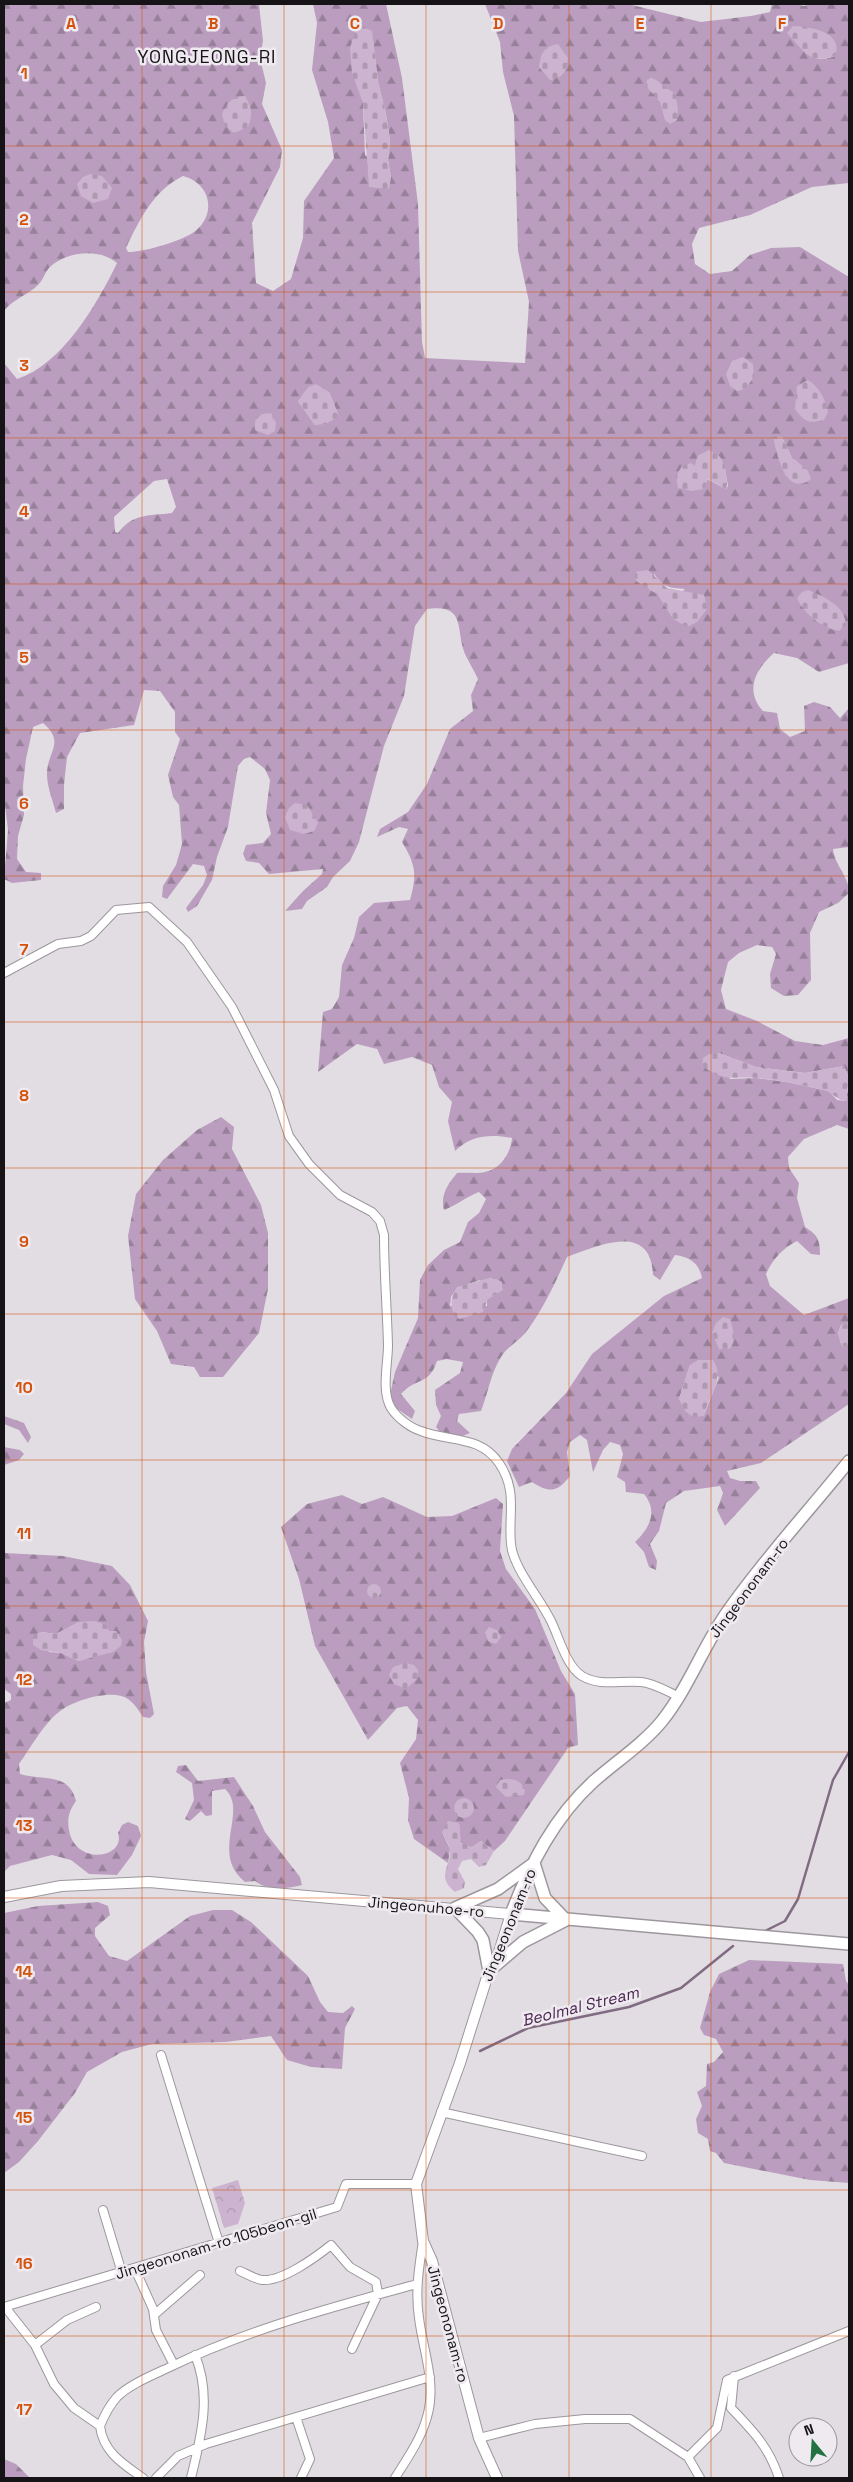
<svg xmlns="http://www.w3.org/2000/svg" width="853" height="2482" viewBox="0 0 853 2482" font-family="'Space Grotesk',sans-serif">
  <defs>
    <pattern id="forest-firs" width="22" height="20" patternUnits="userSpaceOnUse" patternTransform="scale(1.25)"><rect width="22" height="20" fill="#bb9ebf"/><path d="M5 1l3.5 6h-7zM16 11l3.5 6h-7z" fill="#97809a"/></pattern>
    <pattern id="cemetery-stones" width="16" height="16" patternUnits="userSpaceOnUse" patternTransform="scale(1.25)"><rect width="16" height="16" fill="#ccb3cf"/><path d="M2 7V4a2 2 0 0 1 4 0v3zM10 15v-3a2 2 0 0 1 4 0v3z" fill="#ae99b1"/></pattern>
    <pattern id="park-crowns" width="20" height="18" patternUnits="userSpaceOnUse" patternTransform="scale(1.25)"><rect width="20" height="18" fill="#ccb3cf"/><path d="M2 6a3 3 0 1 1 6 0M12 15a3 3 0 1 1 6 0" fill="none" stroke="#ae99b1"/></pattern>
  </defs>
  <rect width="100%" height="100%" fill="#e2dde3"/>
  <!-- forest -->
  <path fill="url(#forest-firs)" fill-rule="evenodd" d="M4,4H259L263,41L260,58L266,83L262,104L282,150L280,167L252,223L256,283L273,291L291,279L303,238L304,201L334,158L328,122L312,70L317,23L313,4H386L402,78L418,204L422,342L425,358L525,363L529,302L518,251L514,116L503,72L500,42L485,4H628L701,22L751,16L770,12L772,4H795L804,6L810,4H849V183L812,187L750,215L699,228L692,244L695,264L710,274L732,271L750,255L771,248L800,247L849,277V663L819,672L797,658L774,653C756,669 744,690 763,711L777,713L780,729L790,737L805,731L804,706L814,702L830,707L840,718L849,708V847L833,849C835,866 849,876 849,893L838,903L819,912L810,933L811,980L798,995L784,996L771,988L770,974L776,954L772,947L757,945L739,953L728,962L721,990L726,1009L757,1021L795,1041L823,1045L849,1038V1078L844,1066L805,1073L756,1067L719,1053L730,1079L756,1078L787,1082L829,1091L837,1100L846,1101L849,1081V1129L837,1125L804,1139L788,1157L789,1168L799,1183L797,1198L805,1227C818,1235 820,1240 820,1255L811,1254L797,1241C783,1248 772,1260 766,1274L770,1286L804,1315L849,1298V1323L841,1325L838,1333L842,1347L849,1345V1404L761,1463L727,1471L730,1478L740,1481H756L760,1488L725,1526L717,1510L723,1493L720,1486L684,1491L666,1503L659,1531L650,1544L657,1561L656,1570L649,1567L644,1552L635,1542C650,1528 658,1511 644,1494L626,1492L625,1482L617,1477L623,1454L620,1445L610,1442L603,1450L593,1472L587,1440L580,1435L570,1442L567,1452L570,1476C557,1493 549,1493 532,1482L519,1487L507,1461L512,1449L566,1393L592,1354L664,1296L702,1278C699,1263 690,1257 675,1255L660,1280L653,1275C651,1221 598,1246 567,1257C555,1283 544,1308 526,1332C519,1341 507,1347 501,1357C491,1373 488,1393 481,1411L459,1414L457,1421L470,1433L460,1437L442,1435L436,1427L441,1416L436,1405L435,1390L460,1373L463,1362L447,1359L437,1361C429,1386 416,1377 401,1394L415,1411L412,1419L393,1406L390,1395L395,1372L418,1318L420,1280L428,1265L444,1250L460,1242L468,1222L479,1213L486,1199L479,1192C466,1197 457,1205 444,1210C440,1195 448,1184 457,1173C466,1172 477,1174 485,1172C501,1169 511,1152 512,1138C491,1134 471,1135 455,1151L448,1121L452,1102L439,1087L432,1065L412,1057L384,1064L377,1049L357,1044L318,1072L323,1012L332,1009L339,997L342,965L354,938L359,917L374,903L410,900C417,875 416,865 402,842L408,829L399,827L377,837L380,829L408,812L427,784L450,729L473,711L471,695L478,679C474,671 469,662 465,654C455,629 467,604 427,609L415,626L404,696L384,746L359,842L350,861L333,877L327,887L307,901L302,909L285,911L303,891L322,874L323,869L269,874L259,863L246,861L243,854L246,845L263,843L271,834L266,813L270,780L265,769L250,757L244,759L238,766L228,827L217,857L212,880L197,906L188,912L186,908L203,885L207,875L204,866L193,864L167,899L162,897L163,886L176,865L182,844L179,805L173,797L168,775L180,739L175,732V712L160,691L144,690L134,725L80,733L67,757L64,785V809L56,813C53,801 47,787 47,774C47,751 66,743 43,723L33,727L26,759L23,786L24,815L18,836L17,859L26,872L41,873V880L12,883L4,879L8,830L4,797V363L17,379C63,364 97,304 117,263C99,248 69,251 51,266C45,271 44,279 38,285C28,295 13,299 4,311ZM372,32L378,82L386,114L390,141L388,160L391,178L365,155L363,103ZM799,45L835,56C818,62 810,59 799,45ZM662,86L675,94L661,102L656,95ZM183,176C213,184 217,218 191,234C177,242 144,252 128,252L126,248C140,219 153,191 183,176ZM329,392L338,414L315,425L298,401ZM782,437L791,456L786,476L776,448ZM695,466L725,469L728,486L726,489L707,479ZM167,479L176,507L172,513C149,516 133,513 118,533L115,532L114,517L154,481ZM654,573C662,587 669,588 685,589L665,606L658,594ZM480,1280L495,1295L487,1299V1306H450L451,1297L457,1288ZM690,1365L719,1377L704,1415L679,1399Z
    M221,1117L234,1127L232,1149L261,1205L268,1233V1289L259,1333L223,1377H200L194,1367L171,1364L157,1331L135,1299L128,1236L136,1194L163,1160L197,1130Z
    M4,1416L24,1423L31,1437L28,1443L19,1430L4,1424Z
    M4,1447L20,1450L24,1454L19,1460L4,1465Z
    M342,1495L362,1504L383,1497L427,1517L452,1516L496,1498L503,1504L500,1551L506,1569L535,1609L561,1671L575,1694L578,1745L568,1748L505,1841L494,1851L481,1841L471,1848L460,1842L459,1823L442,1832L450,1849L448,1863L414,1839L408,1820L409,1798L400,1763L416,1739L418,1720L407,1706L397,1708L368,1740L315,1646L299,1579L281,1527L307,1504Z
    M4,1553L63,1556L112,1566L130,1585L148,1621L144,1642L146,1672L154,1714L150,1718L143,1717C139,1711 134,1703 128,1699C112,1688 72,1701 59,1712C44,1723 30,1749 19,1764L20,1774C43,1781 69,1772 76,1801C69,1811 67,1818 69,1830C75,1866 126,1859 118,1833L122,1825L128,1822L138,1826L141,1836L132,1855L117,1875L89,1874L71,1860L52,1855L10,1866L4,1872V1703L11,1700V1694L4,1689ZM79,1622L109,1631L99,1654L79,1661L61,1653L49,1652L41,1632L56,1634Z
    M186,1765L198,1781L234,1777L253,1806L265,1832L300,1877L302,1885C287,1889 268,1891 255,1881L245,1882C209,1853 249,1811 225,1789L212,1791V1815L206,1816L201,1811L190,1821L185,1819L194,1800L192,1783L176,1772L178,1766Z
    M98,1902L108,1906L110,1915L95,1928V1936L109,1956L127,1961L190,1916L213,1910H232L251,1922L308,1976L320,2002L328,2012L343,2013L352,2006L355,2009L345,2028L342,2069L311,2067L287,2060L271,2036L226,2042L152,2044L122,2052L87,2072L75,2093L38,2141L19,2162L4,2173V1913L38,1906Z
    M749,1960L843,1964L846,1981L849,1985V2183L810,2180L724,2163L716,2153L710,2151L708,2139L698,2133L696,2119L702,2106L697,2092L706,2086L707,2064L714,2062L723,2052L716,2039L704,2035L700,2028L710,1992L719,1974Z
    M4,2459L16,2464L30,2478H4Z"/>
  <!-- cemetery -->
  <path fill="url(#cemetery-stones)" d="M793,26C812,27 844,32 835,56C809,65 804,51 787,33Z
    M363,27L372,31L378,82L386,114L390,141L388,160L391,178L389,189L369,187L363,103L352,73L350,48L355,32Z
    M558,44L568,58C566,72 564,77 550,80L539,67C541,53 544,46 558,44Z
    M652,77L675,94L678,108L677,120L670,124L665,120L660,102L646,86L647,80Z
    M245,96C252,108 253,114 248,127L234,133L225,126L222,114C228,102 231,97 245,96Z
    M90,174L102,176L112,188L108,199L93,203L81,196L77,184L83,177Z
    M743,357L753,364L754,377L745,389L737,391L730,386L726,374L732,361Z
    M808,380C820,388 825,398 828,412L824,420C809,424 804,422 795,409L797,386Z
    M316,384L329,392L338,414L337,418L325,424L315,425L298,401L308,387Z
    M271,413L276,423L275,431L268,435L255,430V421L262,414Z
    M773,436L782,437L791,456L808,471L811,479C785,499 776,451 773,436Z
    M709,450C712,452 718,454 720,457C725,463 729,483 726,489L708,479L704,489L692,491L678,488L676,476L682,466L691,463L695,466L697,456Z
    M648,570L667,588L704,595L707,609L697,622L687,627L673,619L658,595L636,581L635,572Z
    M808,590C824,597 845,605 846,625L839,631C822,628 804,614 797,598L802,592Z
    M295,803L307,805L318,823L314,831L304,834L290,830L285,817L289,808Z
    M719,1053L756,1067L805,1073L844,1066L849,1078L846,1101C836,1100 833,1092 823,1090C801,1085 780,1080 757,1078C730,1076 728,1083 702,1066L703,1058L709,1054Z
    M493,1277L502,1282L503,1290L488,1299L483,1312L460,1319L455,1317C450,1305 450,1299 457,1287Z
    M723,1317L730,1319C733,1328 737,1343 729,1349H719L712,1333L716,1323Z
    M849,1323V1345L842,1347L838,1333L841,1325Z
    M698,1360H713C726,1378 708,1397 704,1416L693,1417L685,1411L679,1399L690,1365Z
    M367 1591a7 7 0 1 1 14 0a7 7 0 1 1-14 0Z
    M95,1621L106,1625L109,1631H116L122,1640L121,1646L113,1652L79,1661L61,1653L41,1650L33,1645V1635L41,1632L56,1634L79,1622Z
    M489,1627L497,1630L501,1637L496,1644L488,1641L485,1632Z
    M405,1663L414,1665L418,1670L417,1679L406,1689L394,1684L389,1675L393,1667Z
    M506,1779C516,1779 521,1781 525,1790L524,1795L506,1797L496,1787L500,1780Z
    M454 1808a10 10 0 1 1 20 0a10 10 0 1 1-20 0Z
    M448,1821L459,1823L461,1842L471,1847L481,1841L494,1851L486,1865L479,1867L471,1859L462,1861L458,1869L465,1882L464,1888L455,1892C436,1876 450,1869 450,1851C450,1845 444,1837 442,1832Z"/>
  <!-- park -->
  <path fill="url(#park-crowns)" d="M238,2180L245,2203L238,2224L224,2228L212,2188Z"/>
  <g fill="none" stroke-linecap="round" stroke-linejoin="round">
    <!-- stream -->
    <path stroke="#806b82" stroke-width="2.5" d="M765,1931L785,1921L798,1899L833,1780L849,1752
      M480,2051L528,2028L629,2007L681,1988L733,1946"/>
    <!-- minor casing -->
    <g stroke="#9c979d" stroke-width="10">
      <path id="minor" d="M4,973L58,944L81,941L91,936L116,910L149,907L187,942L232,1007L274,1090L289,1136L309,1164L340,1195L372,1212L380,1221L384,1235C384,1272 387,1308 388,1345C388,1364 381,1391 391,1408C397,1418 411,1428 421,1431C449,1442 480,1435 499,1463C518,1491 508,1514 511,1544C513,1568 540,1598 551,1621C559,1637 566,1666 582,1676C601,1687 620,1680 641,1682C654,1683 668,1692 680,1697
        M161,2055L219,2243
        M441,2112L642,2156
        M103,2210L122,2273
        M135,2269L153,2309L156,2330L174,2365
        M240,2271C247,2274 255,2279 262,2280C282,2282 316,2257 331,2245L350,2267L376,2282L378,2294L352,2349
        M4,2307L337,2207L346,2184H416
        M5,2307L35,2345L54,2384L74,2408L100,2426C103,2452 123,2464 143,2478
        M154,2315L200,2275
        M35,2345L67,2320L96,2307
        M734,2376L731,2408C753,2431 769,2447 779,2478
        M296,2417L310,2459L301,2478
        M100,2426C104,2416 109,2406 117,2397C130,2384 153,2375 170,2367C249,2329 333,2307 417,2284
        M479,2438L535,2424L585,2419H630L688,2457L717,2428L727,2380L849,2331
        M688,2457L700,2478
        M156,2478L178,2456L206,2444L430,2377
        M191,2478C201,2437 212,2396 195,2355
        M395,2478C407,2459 421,2439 427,2417C437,2383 423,2351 419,2318C415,2292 419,2267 423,2241"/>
    </g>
    <!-- tertiary casing -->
    <g stroke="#9c979d" stroke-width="12">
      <path id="tertiary" d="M4,1897L61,1886L149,1882L511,1914L499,1952L489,1971L460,2063L416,2184L423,2241L432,2261L479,2438L497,2478"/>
    </g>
    <!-- secondary casing -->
    <g stroke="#9c979d" stroke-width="14">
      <path id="secondary" d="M849,1461C809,1511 765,1558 728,1611C703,1646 689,1687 662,1721C643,1744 617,1761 594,1781C554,1817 530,1865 511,1914L849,1944
        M534,1863L545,1898L566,1920L523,1942L489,1971L483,1940L478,1932L455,1908L498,1889Z"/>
    </g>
    <!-- minor -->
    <use href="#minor" stroke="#fff" stroke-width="8"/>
    <!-- tertiary -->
    <use href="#tertiary" stroke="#fff" stroke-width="10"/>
    <!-- secondary -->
    <use href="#secondary" stroke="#fff" stroke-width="11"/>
  </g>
  <!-- grid -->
  <path fill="none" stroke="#d3520d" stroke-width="1" stroke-opacity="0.55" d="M142,4V2478M284,4V2478M426,4V2478M569,4V2478M711,4V2478M4,146H849M4,292H849M4,438H849M4,584H849M4,730H849M4,876H849M4,1022H849M4,1168H849M4,1314H849M4,1460H849M4,1606H849M4,1752H849M4,1898H849M4,2044H849M4,2190H849M4,2336H849"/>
  <g text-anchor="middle" stroke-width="5" stroke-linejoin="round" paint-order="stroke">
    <!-- street labels -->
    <g font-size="15" fill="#151315" stroke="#efeaf0">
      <text transform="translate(749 1588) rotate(-53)" y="5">Jingeononam-ro</text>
      <text transform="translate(426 1907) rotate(5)" y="5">Jingeonuhoe-ro</text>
      <text transform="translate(509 1925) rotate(-68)" y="5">Jingeononam-ro</text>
      <text transform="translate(216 2244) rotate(-17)" y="5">Jingeononam-ro 105beon-gil</text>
      <text transform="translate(448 2324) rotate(75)" y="5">Jingeononam-ro</text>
    </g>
    <!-- water labels -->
    <g font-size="16" font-style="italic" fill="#4c2652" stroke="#efeaf0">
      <text transform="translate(580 2006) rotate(-14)" y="6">Beolmal Stream</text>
    </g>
    <!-- quarter labels -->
    <g font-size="18" letter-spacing="1" fill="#151315" stroke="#efeaf0">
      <text x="207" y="63">YONGJEONG-RI</text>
    </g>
  </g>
  <g font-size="16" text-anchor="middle" font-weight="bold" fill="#d3520d" stroke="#efeaf0" stroke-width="5" stroke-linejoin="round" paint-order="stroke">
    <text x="71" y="29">A</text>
    <text x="213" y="29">B</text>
    <text x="355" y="29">C</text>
    <text x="498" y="29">D</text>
    <text x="640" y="29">E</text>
    <text x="782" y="29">F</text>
    <text x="24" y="79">1</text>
    <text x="24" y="225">2</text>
    <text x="24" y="371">3</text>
    <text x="24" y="517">4</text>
    <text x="24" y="663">5</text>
    <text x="24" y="809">6</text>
    <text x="24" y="955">7</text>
    <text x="24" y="1101">8</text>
    <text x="24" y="1247">9</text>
    <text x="24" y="1393">10</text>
    <text x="24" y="1539">11</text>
    <text x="24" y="1685">12</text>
    <text x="24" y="1831">13</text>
    <text x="24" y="1977">14</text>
    <text x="24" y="2123">15</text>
    <text x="24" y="2269">16</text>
    <text x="24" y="2415">17</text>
  </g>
  <!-- border -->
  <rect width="853" height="2482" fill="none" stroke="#151315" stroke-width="10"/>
  <!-- north arrow -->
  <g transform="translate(813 2442) rotate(342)"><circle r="24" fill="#efeaf0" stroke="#989498"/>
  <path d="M0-4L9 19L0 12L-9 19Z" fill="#217242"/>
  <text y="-8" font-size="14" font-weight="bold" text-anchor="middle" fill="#151315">N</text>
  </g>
</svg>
